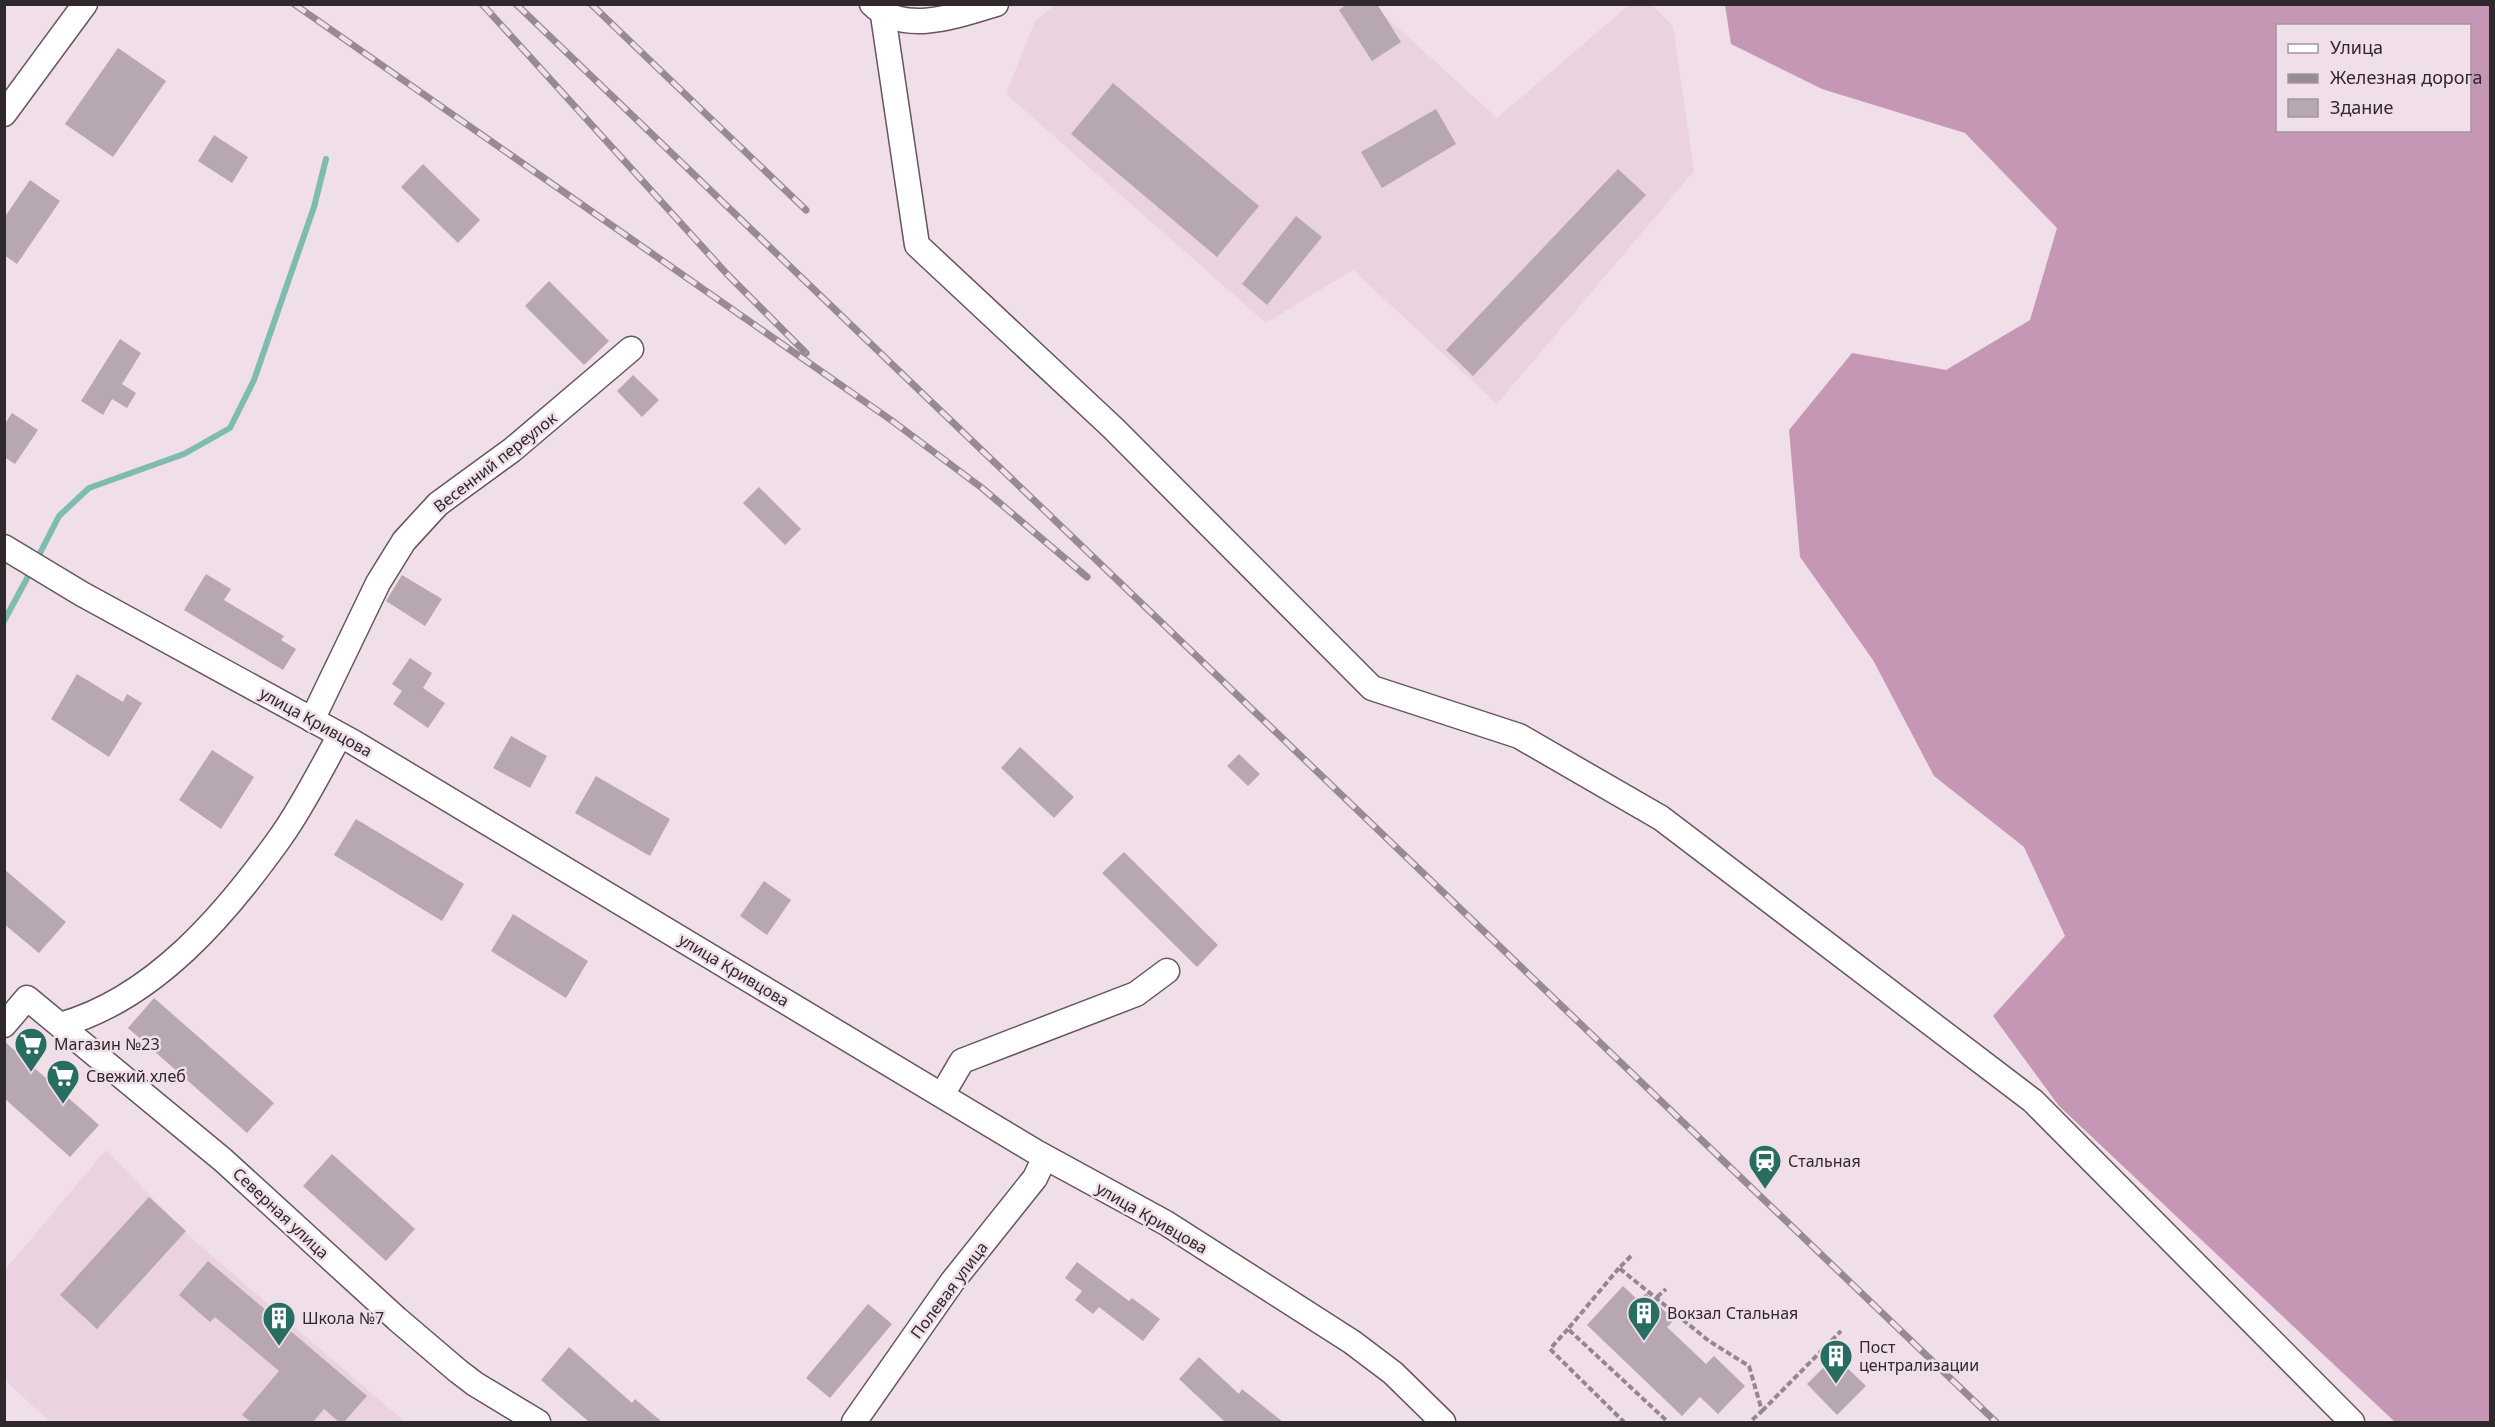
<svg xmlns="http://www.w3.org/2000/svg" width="2495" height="1427" viewBox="0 0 2495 1427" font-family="'Noto Sans',sans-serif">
  <rect width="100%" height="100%" fill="#f0dfe9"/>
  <!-- built -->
  <path fill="#ead2e0" d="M1055,5H1373L1497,118L1629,5H1652L1673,26L1694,171L1497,404L1353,270L1266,323L1006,94L1035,21Z
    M106,1150L189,1236L405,1422H50L5,1380L4,1271Z"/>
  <!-- forest -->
  <path fill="#c697b4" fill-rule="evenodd" d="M1725,5H2490V1422H2395L2059,1106L1993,1016L2065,936L2024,847L1934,776L1873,660L1800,557L1789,430L1852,353L1946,370L2030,320L2057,228L1965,133L1822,89L1731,44ZM2278,26H2470V130H2278Z"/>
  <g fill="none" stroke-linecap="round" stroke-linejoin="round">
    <!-- stream -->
    <path stroke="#7dbcaf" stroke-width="6" d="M37,559L59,516L89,488L184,454L230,428L254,380L314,207L326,159
      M4,621L31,571"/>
  </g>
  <!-- building -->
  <path fill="#b7a7b0" d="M1347,4H1377L1401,42L1372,61L1339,10Z
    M118,48L166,81L113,157L65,124Z
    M1113,83L1259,206L1217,257L1071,134Z
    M1436,109L1456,144L1382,188L1361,152Z
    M214,135L248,157L232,183L198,161Z
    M423,164L480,220L458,243L401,187Z
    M1618,169L1646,195L1473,376L1446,350Z
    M30,180L60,201L17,264L4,255V218Z
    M1296,216L1322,237L1267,305L1242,284Z
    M549,281L609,341L584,365L525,306Z
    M120,339L141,353L122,384L136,393L127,408L112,399L103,415L81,401Z
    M633,375L659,400L642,417L617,391Z
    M12,413L38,430L15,464L4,457V425Z
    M759,487L801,529L785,545L743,503Z
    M206,574L231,589L224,600L284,636L281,640L296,649L283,670L184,610Z
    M402,575L442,599L425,626L386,601Z
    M410,658L432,673L423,688L445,703L428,728L393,704L402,691L392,684Z
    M77,674L123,702L127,694L142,703L109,757L51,719Z
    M511,736L547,756L530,788L493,768Z
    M1020,747L1074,797L1054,818L1001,768Z
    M212,750L254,777L221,829L179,800Z
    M1239,754L1260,774L1248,786L1227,766Z
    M596,776L670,819L650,856L575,813Z
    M356,819L464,884L442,921L334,855Z
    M1124,852L1218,945L1197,967L1102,873Z
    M4,869L66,922L39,953L4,924Z
    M764,881L791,900L767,935L740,916Z
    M513,914L588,961L566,998L491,951Z
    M154,998L274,1103L247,1133L128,1028Z
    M4,1041L99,1125L70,1157L4,1098Z
    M332,1154L415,1229L386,1261L303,1186Z
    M149,1197L186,1231L97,1329L60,1295Z
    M208,1261L367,1396L344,1422H339L324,1409L313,1422H251L242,1415L279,1371L215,1317L210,1322L179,1295Z
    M1077,1262L1129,1301L1132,1298L1160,1319L1143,1341L1099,1307L1093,1314L1075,1300L1082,1291L1065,1278Z
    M1623,1286L1639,1301L1646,1293L1674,1320L1667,1327L1706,1364L1714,1356L1745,1386L1718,1414L1700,1397L1682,1416L1587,1325Z
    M868,1304L892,1324L830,1398L806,1378Z
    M569,1347L632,1403L635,1399L662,1422H589L541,1380Z
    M1835,1356L1866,1386L1837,1415L1807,1384Z
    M1199,1357L1239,1394L1242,1389L1283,1422H1225L1179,1379Z"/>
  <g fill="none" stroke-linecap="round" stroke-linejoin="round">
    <!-- minor casing -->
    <g stroke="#65565f" stroke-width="27">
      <path id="minor" d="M872,4C904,36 959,15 996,4
        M883,15L917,245L1113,428L1372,688L1519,736L1661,818L2033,1101L2352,1422
        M4,114L85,4
        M4,547L82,594L353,742L1036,1152L1166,1223L1352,1342L1393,1373L1443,1422
        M312,720L378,583L404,541L438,504L512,450L631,349
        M4,1025L27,998L223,1160L397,1319L458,1371L475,1384L538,1422
        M60,1025C154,999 226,914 280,838C303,806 321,769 340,735
        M942,1095L962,1061L1136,994L1167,971
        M854,1422L952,1282L1035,1178L1045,1157"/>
    </g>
    <!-- path -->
    <path stroke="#94878e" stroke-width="4" stroke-dasharray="6 3" stroke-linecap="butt" d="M1631,1256L1619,1268L1709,1341L1749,1366L1762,1411L1750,1422
      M1619,1268L1568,1329L1668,1422
      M1657,1297L1666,1289
      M1568,1329L1550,1349L1624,1422
      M1762,1411L1841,1331"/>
    <!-- minor -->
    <use href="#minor" stroke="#fff" stroke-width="24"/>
    <!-- rail casing -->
    <g stroke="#978b92" stroke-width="7">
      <path id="rail" d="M294,4L891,420L982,488L1087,577
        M482,4L726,273L806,353
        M516,4L1996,1422
        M591,4L806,210"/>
    </g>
    <!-- rail -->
    <use href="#rail" stroke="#f0dfe9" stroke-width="4.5" stroke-dasharray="14" stroke-linecap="butt"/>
  </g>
  <!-- icons -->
  <defs>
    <g id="supermarket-pin" transform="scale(1.725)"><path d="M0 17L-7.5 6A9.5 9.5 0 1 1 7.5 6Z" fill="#286d61" stroke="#f0dfe9"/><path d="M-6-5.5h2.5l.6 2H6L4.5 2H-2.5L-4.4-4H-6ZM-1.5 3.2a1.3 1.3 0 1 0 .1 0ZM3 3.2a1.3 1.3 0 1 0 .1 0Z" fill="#fff"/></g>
    <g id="station-pin" transform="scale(1.725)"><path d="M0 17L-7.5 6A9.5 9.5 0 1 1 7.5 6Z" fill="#286d61" stroke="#f0dfe9"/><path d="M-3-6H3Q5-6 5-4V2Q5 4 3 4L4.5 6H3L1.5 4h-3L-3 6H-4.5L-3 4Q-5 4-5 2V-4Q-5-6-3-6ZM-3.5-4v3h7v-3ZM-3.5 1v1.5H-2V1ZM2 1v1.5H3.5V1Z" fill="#fff"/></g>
    <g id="building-pin" transform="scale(1.725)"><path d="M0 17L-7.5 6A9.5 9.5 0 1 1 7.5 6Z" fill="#286d61" stroke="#f0dfe9"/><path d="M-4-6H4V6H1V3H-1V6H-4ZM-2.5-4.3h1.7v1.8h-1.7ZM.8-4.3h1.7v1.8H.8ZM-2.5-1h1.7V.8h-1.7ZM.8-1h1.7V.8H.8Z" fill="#fff"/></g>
  </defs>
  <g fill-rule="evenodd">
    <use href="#supermarket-pin" x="31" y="1044"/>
    <use href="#supermarket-pin" x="63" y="1076"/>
    <use href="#station-pin" x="1765" y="1161"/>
    <use href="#building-pin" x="1644" y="1313"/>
    <use href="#building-pin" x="279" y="1318"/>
    <use href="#building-pin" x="1836" y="1356"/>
  </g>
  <g text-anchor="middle" stroke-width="5" stroke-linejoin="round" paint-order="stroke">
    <!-- street labels -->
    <g font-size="16" fill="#2f282c" stroke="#f0dfe9">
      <text transform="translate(495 462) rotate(-38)" y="6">Весенний переулок</text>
      <text transform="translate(316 722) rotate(29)" y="6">улица Кривцова</text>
      <text transform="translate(734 970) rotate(31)" y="6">улица Кривцова</text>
      <text transform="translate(281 1213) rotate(43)" y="6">Северная улица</text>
      <text transform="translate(1152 1218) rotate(30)" y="6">улица Кривцова</text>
      <text transform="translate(949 1290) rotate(-53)" y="6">Полевая улица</text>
    </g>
    <!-- poi labels -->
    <g font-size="16" fill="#2f282c" stroke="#f0dfe9" text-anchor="start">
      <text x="54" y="1050">Магазин №23</text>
      <text x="86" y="1082">Свежий хлеб</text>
      <text x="1788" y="1167">Стальная</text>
      <text x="1667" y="1319">Вокзал Стальная</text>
      <text x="302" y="1324">Школа №7</text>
      <text x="1859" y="1353">Пост<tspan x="1859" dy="18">централизации</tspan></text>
    </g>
  </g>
  <!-- border -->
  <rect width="2495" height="1427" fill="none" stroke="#2f282c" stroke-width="12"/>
  <!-- legend -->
  <rect x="2276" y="24" width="195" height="108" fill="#f0dfe9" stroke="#a3969d" stroke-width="1.5"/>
  <rect x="2288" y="44" width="30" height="9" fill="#ffffff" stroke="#a3969d" stroke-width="1.5"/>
  <text x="2330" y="54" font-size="18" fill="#2f282c">Улица</text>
  <rect x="2288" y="74" width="30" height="9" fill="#978b92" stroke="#a3969d" stroke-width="1.5"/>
  <text x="2330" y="84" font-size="18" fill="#2f282c">Железная дорога</text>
  <rect x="2288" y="99" width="30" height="18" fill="#b7a7b0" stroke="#a3969d" stroke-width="1.5"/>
  <text x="2330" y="114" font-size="18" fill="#2f282c">Здание</text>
</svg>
